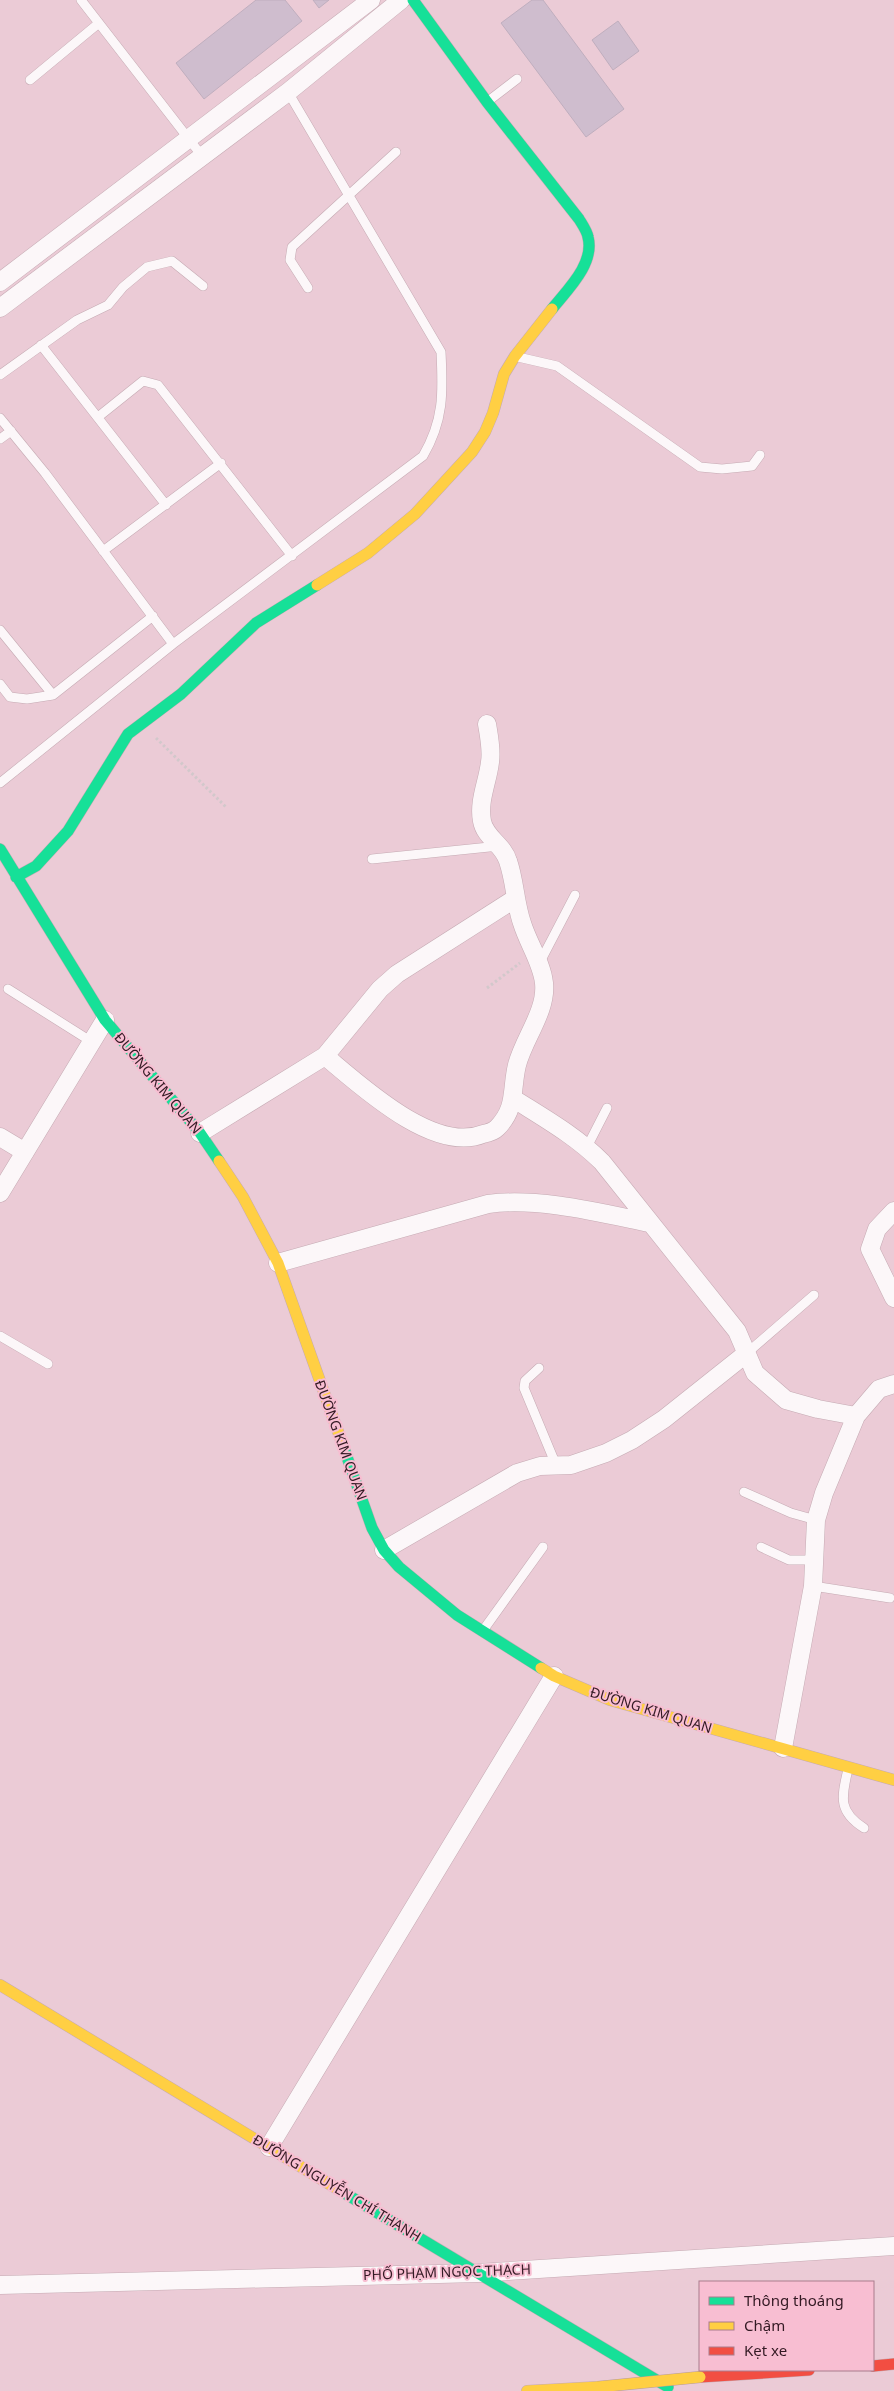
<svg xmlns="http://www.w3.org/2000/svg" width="894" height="2391" viewBox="0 0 894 2391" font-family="'Noto Sans',sans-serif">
  <rect width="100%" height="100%" fill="#ebcbd6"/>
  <!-- building -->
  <path fill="#cfbdce" stroke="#bfaebe" d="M256,0H285L302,21L204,99L176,63Z
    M313,0H329L319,8Z
    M532,0H543L624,109L586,137L501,23Z
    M618,21L639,51L613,70L592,40Z"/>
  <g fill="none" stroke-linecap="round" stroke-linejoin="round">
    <!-- lane casing -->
    <g stroke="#c5aab3" stroke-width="10">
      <path id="lane" d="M81,0L202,156
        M30,80L99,23
        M487,102L517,79
        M308,288L290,260L292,247L396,152
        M41,345L166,505
        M518,357L557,366L700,467L722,469L752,466L760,455
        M0,375L77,320L108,305L123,287L147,267L172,261L203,286
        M98,417L143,381L158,385L292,556
        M0,418L45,473L173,644
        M0,439L11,431
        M103,551L221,463
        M0,630L53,695
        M0,684L10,697L27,699L53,695L153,616
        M0,783L173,644L423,456C444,420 443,393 441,352L288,92
        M372,859L499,846
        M539,964L575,895
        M8,989L92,1042
        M587,1147L607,1108
        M0,1336L48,1364
        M747,1353L814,1295
        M539,1368L525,1381L524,1388L556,1465
        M744,1492L791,1513L816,1520
        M761,1547L789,1560H813
        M813,1586L890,1598
        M484,1629L543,1547
        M848,1769C842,1796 837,1811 864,1828"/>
    </g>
    <!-- street casing -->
    <g stroke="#c5aab3" stroke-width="19">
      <path id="street" d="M0,282L371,0
        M0,308L288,92L401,0
        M325,1056C361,1086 434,1154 483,1134C488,1133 494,1131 497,1128C517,1108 511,1089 517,1065C524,1038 547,1011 544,983C542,963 528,943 522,923C515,903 515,881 508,861C503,844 485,838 482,821C478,801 488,781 490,762C492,750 489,736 487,724
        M514,1099C544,1118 576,1136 602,1162L737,1331L755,1373L786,1400L818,1409L856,1416
        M200,1133L325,1056L380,989L397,974L516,898
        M0,1137L25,1152
        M0,1193L105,1020
        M894,1211L877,1229L870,1249L894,1298
        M278,1263L488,1204C538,1197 601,1213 650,1223
        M384,1550L517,1473L540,1466L571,1465L606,1453L632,1440L664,1419L747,1353
        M783,1748L813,1586L816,1520L824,1493L856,1416L879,1389L894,1384
        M269,2147L554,1676
        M0,2285L478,2273L894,2246"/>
    </g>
    <!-- fast casing -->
    <g stroke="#c5aab3" stroke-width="12">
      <path id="fast" d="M413,0L487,102L579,219C582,224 587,231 588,237C595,264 567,290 552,309
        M0,849L105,1020L200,1133L219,1161
        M16,877L36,866L68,831L128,734L181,694L256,623L317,585
        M341,1440L372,1528L384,1550L399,1567L457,1615L541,1668
        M341,2191L668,2387"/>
    </g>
    <!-- slow casing -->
    <g stroke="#c5aab3" stroke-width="12">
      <path id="slow" d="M317,585L368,553L415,514L472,452L485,432L493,413L504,374L515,356L552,309
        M219,1161L243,1197L278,1263L341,1440
        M541,1668L554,1676L610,1700L894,1780
        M0,1985L341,2191
        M527,2391L598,2387"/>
    </g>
    <!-- jam casing -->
    <g stroke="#c5aab3" stroke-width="12">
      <path id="jam" d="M873,2366L894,2364
        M700,2377L809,2370"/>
    </g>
    <!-- path -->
    <path stroke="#d2c8cb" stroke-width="3" stroke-dasharray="2.5 2.5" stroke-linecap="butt" d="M156,738L227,808
      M487,988L520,963"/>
    <!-- lane -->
    <use href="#lane" stroke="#fcf7f9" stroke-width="9"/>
    <!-- street -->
    <use href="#street" stroke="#fcf7f9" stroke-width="18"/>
    <!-- fast -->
    <use href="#fast" stroke="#16e098" stroke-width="11"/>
    <!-- slow -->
    <use href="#slow" stroke="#ffcf43" stroke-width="11"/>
    <!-- jam -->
    <use href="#jam" stroke="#f24e42" stroke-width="11"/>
    <!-- slow-bridge casing -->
    <g stroke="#b89c98" stroke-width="12" stroke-linecap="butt">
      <path id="slow-bridge" d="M598,2387L700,2377"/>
    </g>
    <!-- slow-bridge -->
    <use href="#slow-bridge" stroke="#ffcf43" stroke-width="11"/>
  </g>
  <g text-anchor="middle" stroke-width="4" stroke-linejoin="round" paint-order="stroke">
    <!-- street labels -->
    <g font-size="14" fill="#341a24" stroke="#f8bed2">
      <text transform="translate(158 1083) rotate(50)" y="5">ĐƯỜNG KIM QUAN</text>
      <text transform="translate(341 1440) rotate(70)" y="5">ĐƯỜNG KIM QUAN</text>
      <text transform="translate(651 1710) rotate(17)" y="5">ĐƯỜNG KIM QUAN</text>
      <text transform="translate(337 2188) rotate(31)" y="5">ĐƯỜNG NGUYỄN CHÍ THANH</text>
      <text transform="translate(447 2272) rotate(-2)" y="5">PHỐ PHẠM NGỌC THẠCH</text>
    </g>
  </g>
  <!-- legend -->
  <rect x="699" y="2281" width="175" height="90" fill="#f8bed2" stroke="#aa7c8c"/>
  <rect x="709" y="2297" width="25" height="8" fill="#16e098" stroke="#aa7c8c"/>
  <text x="744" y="2306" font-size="15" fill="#341a24">Thông thoáng</text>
  <rect x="709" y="2322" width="25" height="8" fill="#ffcf43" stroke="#aa7c8c"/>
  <text x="744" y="2331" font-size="15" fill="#341a24">Chậm</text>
  <rect x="709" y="2347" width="25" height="8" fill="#f24e42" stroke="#aa7c8c"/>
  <text x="744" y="2356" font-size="15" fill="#341a24">Kẹt xe</text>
</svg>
